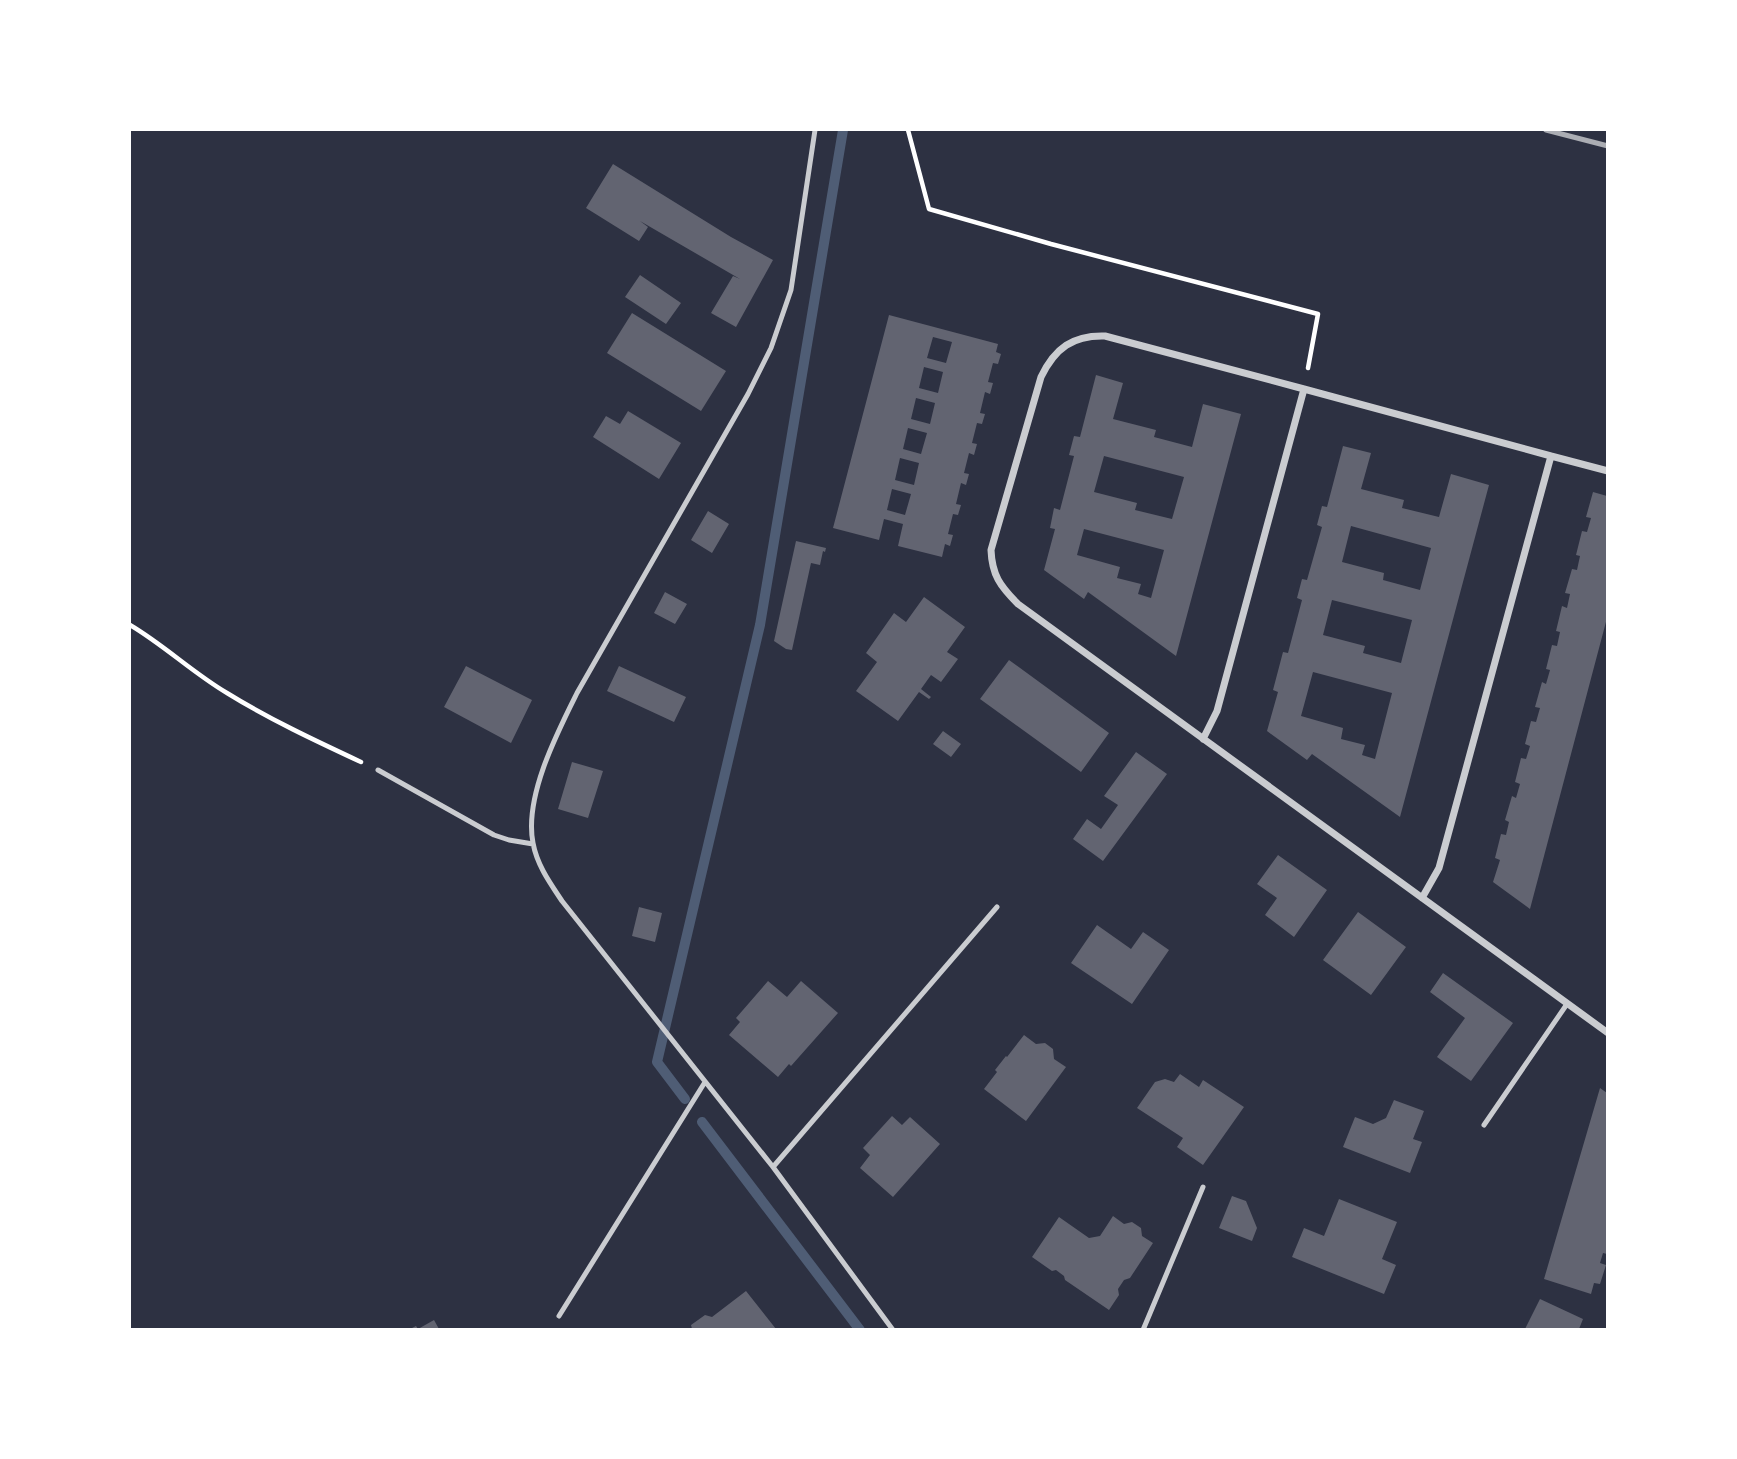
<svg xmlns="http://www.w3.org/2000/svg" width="1737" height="1459" viewBox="0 0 1737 1459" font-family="'Noto Sans',sans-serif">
  <rect width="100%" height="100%" fill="#2d3142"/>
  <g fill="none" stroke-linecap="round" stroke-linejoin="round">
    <!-- stream -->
    <path stroke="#4f5d75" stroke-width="10" d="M685,1099L657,1062L760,625L843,130
      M702,1122L860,1330"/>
  </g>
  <!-- building -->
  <path fill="#626471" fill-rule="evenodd" d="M613,164L731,237L773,260L736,327L711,313L733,276L740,279L640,221L648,227L639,241L586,208Z
    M640,275L681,303L666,324L625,297Z
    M632,313L726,371L701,411L607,353Z
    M889,315L998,344L996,352L1001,354L998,364L993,363L988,382L993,383L990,394L985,392L980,413L985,414L982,424L977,423L972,443L977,444L974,455L969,453L964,473L969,474L966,485L961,483L956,504L961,505L958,515L953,514L948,534L953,535L950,546L945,544L942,557L898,546L903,524L884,519L879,540L833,528ZM933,337L952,342L946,363L927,358ZM924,367L943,372L938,393L919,388ZM916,398L935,403L930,424L911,419ZM908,428L927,433L921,454L903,449ZM900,458L919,463L914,485L895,480ZM892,489L911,494L905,515L887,510Z
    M1096,375L1123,383L1113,419L1156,430L1154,437L1192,447L1203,404L1241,414L1176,656L1088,592L1084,599L1044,570L1055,529L1050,528L1054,508L1060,510L1074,456L1069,455L1074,436L1080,437ZM1104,456L1184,477L1172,519L1135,510L1137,503L1094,492ZM1084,529L1164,550L1151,598L1138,594L1141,584L1117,578L1120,567L1077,555Z
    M628,411L681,443L659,479L593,437L606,416L620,424Z
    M1343,446L1371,453L1361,489L1404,500L1402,508L1439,517L1451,474L1489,485L1400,817L1312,754L1307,760L1267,731L1278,692L1273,690L1283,652L1288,653L1302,600L1297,598L1302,579L1307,580L1322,527L1317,525L1322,506L1327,507ZM1351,526L1431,548L1420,590L1383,580L1384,573L1342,562ZM1332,600L1412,620L1401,663L1363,653L1365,646L1323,635ZM1313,672L1392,693L1375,759L1362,755L1365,745L1341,739L1343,728L1301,716Z
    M1593,492L1607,496V618L1530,909L1493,882L1500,860L1495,858L1501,834L1506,835L1509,822L1505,820L1512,796L1516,798L1520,784L1515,782L1521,758L1526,759L1530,746L1525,744L1531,721L1536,722L1540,708L1535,707L1542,682L1546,684L1550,670L1546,669L1552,645L1557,646L1560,632L1556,631L1562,606L1567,608L1570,594L1565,593L1572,569L1577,570L1580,556L1576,555L1582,531L1587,532L1591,518L1586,517Z
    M708,511L729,524L712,553L691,540Z
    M796,541L826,548L825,552L823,551L820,565L811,563L792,650L786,649L774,641Z
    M665,592L687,604L675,624L654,613Z
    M924,597L965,627L947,652L958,659L941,682L931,675L921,689L931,697L929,699L919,692L898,721L856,691L877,662L866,653L894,613L906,622Z
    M1009,660L1109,733L1081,772L980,699Z
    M466,666L532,700L511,743L444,707Z
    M619,666L686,697L674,722L607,691Z
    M943,731L961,744L951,757L933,744Z
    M1136,752L1167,774L1103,861L1073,839L1087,819L1101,829L1118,805L1104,796Z
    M572,762L603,771L588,818L558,809Z
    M1278,855L1327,890L1294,937L1265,915L1277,898L1257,884Z
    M639,907L662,913L655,942L632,936Z
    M1358,912L1406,947L1371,995L1323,960Z
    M1097,925L1131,949L1143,932L1169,950L1132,1004L1071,963Z
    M1443,973L1513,1023L1471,1081L1437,1057L1465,1018L1430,992Z
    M768,981L787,997L801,981L838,1013L791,1066L789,1064L778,1077L729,1035L740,1022L736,1018Z
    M1024,1035L1036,1044L1045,1043L1053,1049L1054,1059L1066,1067L1026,1121L984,1089L997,1072L995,1070L1006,1056L1007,1057Z
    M1180,1074L1199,1087L1203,1080L1244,1107L1203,1165L1177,1147L1183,1138L1137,1108L1155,1082L1165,1079L1174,1082Z
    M1600,1088L1607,1093V1254L1603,1253L1600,1263L1606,1265L1600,1284L1594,1283L1591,1294L1544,1279Z
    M1394,1100L1424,1111L1413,1139L1422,1142L1410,1173L1343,1147L1355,1117L1373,1124L1386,1118Z
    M892,1116L902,1125L910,1117L940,1144L893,1197L860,1168L870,1155L863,1148Z
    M1232,1196L1246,1201L1257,1228L1252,1241L1219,1228Z
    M1339,1199L1397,1222L1382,1259L1396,1265L1384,1294L1292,1257L1304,1228L1324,1236Z
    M1113,1216L1124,1224L1132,1222L1141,1228L1142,1236L1153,1243L1130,1278L1124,1280L1118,1289L1119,1295L1109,1310L1065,1280L1064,1276L1056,1270L1052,1271L1032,1257L1059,1217L1089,1238L1100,1236Z
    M746,1291L776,1329H692L691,1325L705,1315L712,1317Z
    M1540,1299L1583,1319L1579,1329H1525Z
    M434,1320L439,1329H410L416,1326L418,1329Z"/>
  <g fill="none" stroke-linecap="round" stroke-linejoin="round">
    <!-- path -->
    <path stroke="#fff" stroke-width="4.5" d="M908,130L929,209L1051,244L1318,314L1308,368
      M130,625C164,645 193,673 227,693C269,719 316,741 361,762"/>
    <!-- service -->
    <path stroke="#caccd0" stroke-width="5" d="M815,130L791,290L771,348L748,394L577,693C557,733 524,797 533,843C537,865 550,883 562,901L773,1167L893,1330
      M378,770L494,835L509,840L533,844
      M1484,1125L1567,1004
      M773,1167L997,907
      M559,1316L705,1082
      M1143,1330L1203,1187"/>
    <!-- minor -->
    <path stroke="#caccd0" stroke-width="7" d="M1304,389L1105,336C1073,335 1055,348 1041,377L991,550C992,575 1000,586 1018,604L1608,1033
      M1551,456L1608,471
      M1203,739L1217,711L1304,389L1551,456L1439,868L1422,898"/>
    <!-- rail -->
    <path stroke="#abadb3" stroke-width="5" d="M1546,130L1608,146"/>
  </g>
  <!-- border -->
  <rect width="1737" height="1459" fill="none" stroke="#ffffff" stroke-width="262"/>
</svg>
